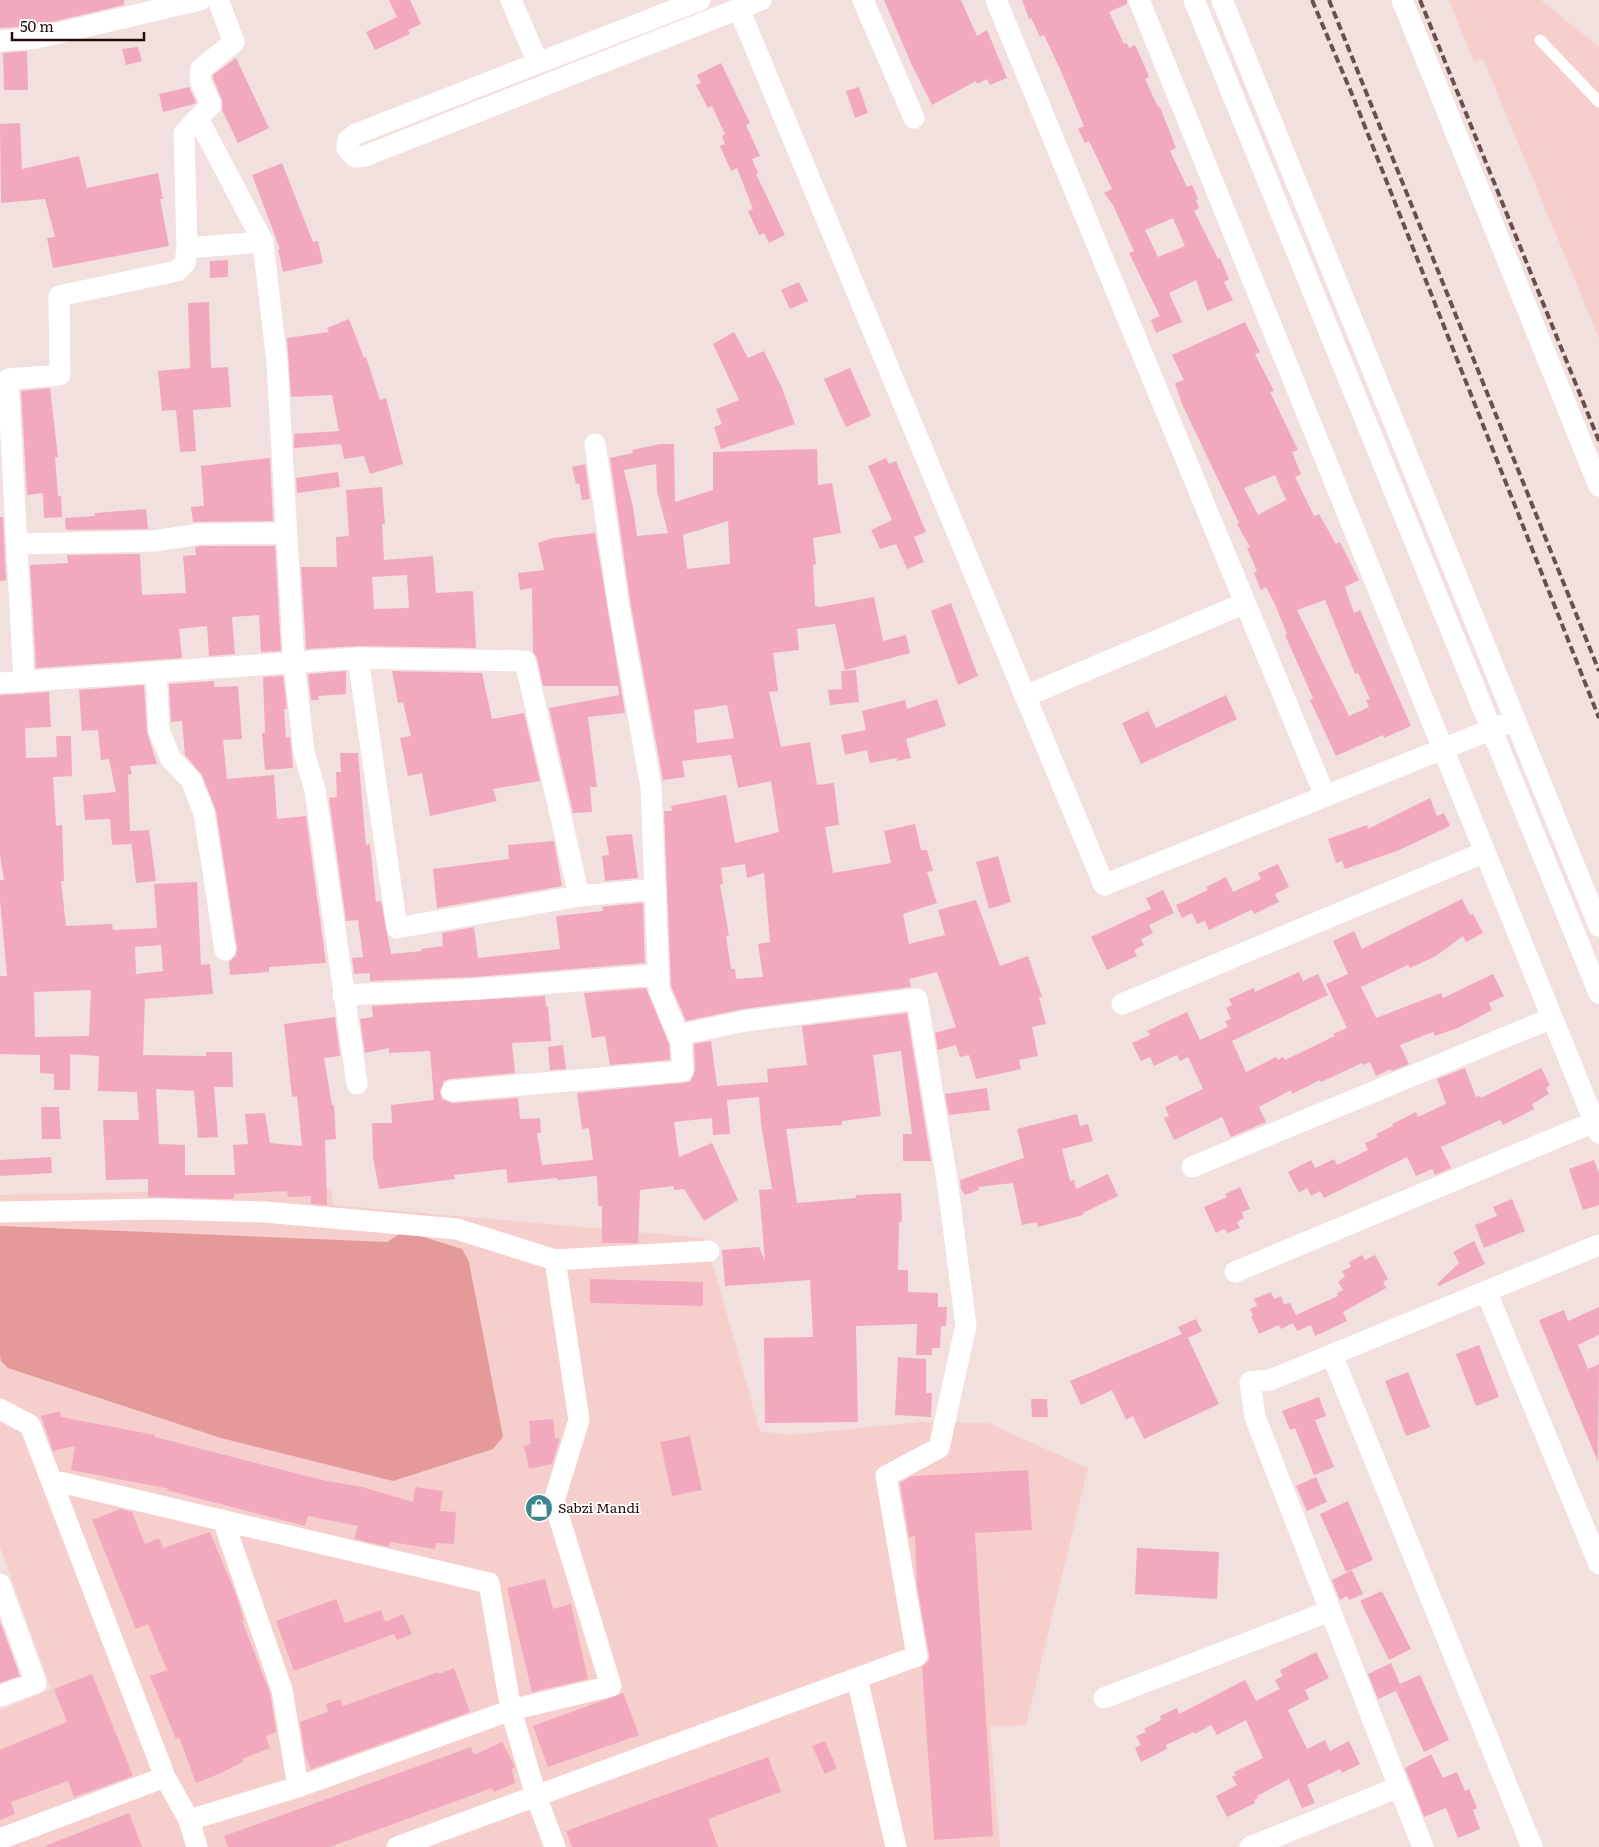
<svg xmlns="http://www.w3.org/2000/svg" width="1599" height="1847" viewBox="0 0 1599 1847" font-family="Literata,serif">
  <rect width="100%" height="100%" fill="#f2e0df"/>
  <!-- built -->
  <path fill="#f6cfcd" d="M1449,0H1541L1599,47V338L1483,59L1474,62Z
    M331,1188L333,1205L705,1238L760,1431L789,1435L920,1422L988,1423L1088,1468L1026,1725L990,1726L1000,1847H0V1710L51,1689L0,1547V1195Z"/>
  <!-- water -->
  <path fill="#e49a99" d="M0,1226L387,1242L404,1231L462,1249L469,1262L503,1437L493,1449L393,1481L221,1438L8,1368L1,1361L0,1356Z"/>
  <!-- building -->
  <path fill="#f2a9bd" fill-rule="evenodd" d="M0,0H124V5L35,26L0,28Z
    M389,0H410L421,24L408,30L410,34L375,50L366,32L397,17Z
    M884,0H961L977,36L987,30L1007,78L990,85L987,79L977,84L976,81L932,105L911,63Z
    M1022,0H1127V4L1109,12L1124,44L1127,43L1129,48L1135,45L1146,69L1149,77L1145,79L1158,107H1160L1176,148L1170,151L1187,187L1192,185L1198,199L1196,200L1199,208L1194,211L1218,259L1220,258L1229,279L1224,282L1233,300L1207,311L1196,280L1169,293L1182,322L1156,333L1151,320L1160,316L1129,253L1134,251L1113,205L1104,193L1112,189L1089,141L1085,143L1078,129L1084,126L1060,69L1044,35L1040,37L1031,18L1029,19ZM1173,218L1185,246L1158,257L1145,230Z
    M138,47L142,61L126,65L122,49Z
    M27,51L28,90H4L3,53Z
    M236,58L269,128L238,143L222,110V100L213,78V75Z
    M721,63L750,123L746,125L760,156L752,159L758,173L756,174L785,235L769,243L764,233L759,235L748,211L753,209L737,168L731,171L720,146L725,144L722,136L725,134L712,106L708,108L696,85L701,83L697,75Z
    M189,87L196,102L194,104L163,112L159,94Z
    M859,87L868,113L855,118L846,91Z
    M20,123L22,169L79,156L87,188L158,173L163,199H160L169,246L53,268L47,238L55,237L45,199L1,203L0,124Z
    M282,163L313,242L318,241L323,263L283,272L278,249H280L252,175Z
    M228,260V277L210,278V261Z
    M799,282L808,301L790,309L781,290Z
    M209,302L211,368L228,367L231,407L193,410L196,451L180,452L176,410L162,411L158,371L190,368L188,303Z
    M349,319L364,358L366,357L380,400L386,398L403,464L370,474L364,456L344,459L341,444L294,448V434L339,431L332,395L291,397L287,338L329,332L327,328Z
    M1245,322L1260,352L1255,354L1274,391L1270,392L1298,450L1292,452L1301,474L1295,477L1314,516L1319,514L1336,544L1340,542L1359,580L1345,587L1354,613L1360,610L1411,726L1384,738L1383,735L1336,756L1310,700L1313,698L1285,635L1287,634L1274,602L1266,587L1261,590L1254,573L1257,571L1247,548L1250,547L1237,524L1239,523L1182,404L1175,383L1184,380L1172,355ZM1275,475L1286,500L1258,515L1244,488ZM1325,600L1355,674L1358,673L1370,699L1366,700L1369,707L1349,716L1297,610Z
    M734,332L748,358L764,351L782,388L795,424L721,449L714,427L722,424L716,409L739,400L713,344Z
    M850,368L871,416L846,427L824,379Z
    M50,388L58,457H55L58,496H61L62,517L44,518L43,493L27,495L21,391Z
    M660,444H674L675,502L713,490V452L817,449L818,485L832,483L841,533L813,538L816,564L813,565L815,606L820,607L874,597L883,641L906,635L910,653L845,670L835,624L797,629L799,650L773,653L778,691L769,692L781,747L810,742L817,785L834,783L839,825L825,827L833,873L891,863L884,831L915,824L921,850H927L933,871L927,872L937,903L903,914L909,944L945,935L938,910L976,900L1000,966L1028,956L1042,997H1039L1046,1024L1032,1027L1038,1056L1019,1060L1021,1069L976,1079L969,1055L960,1057L956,1045L938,1050L935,1033L956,1027L937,972L909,979L911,987L743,1009L686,1021L671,986L664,811H672L671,806L726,795L735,843L779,832L771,781L738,788L731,755L682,761L685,777L663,780L631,606L610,458L633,453L632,450ZM656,464L657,491L668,533L637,536L633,507L624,470ZM728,521L730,564L687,569L683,535ZM727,705L734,738L697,743L694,710ZM745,864L747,878L764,873L770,942L758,944L763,977L736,979L735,969H731L726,936L729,935L720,885L723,884L721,868Z
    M270,458L273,521L193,522L191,507L204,506L201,466Z
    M886,458L889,464L896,461L926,532L914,537L924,562L907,569L896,544L880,549L871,530L892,520L868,466Z
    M585,464L590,499L582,500L579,483L576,484L572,467Z
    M338,472L340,487L297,493L296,478Z
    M382,487L385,524H382L384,560L433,556L436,593L473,591L476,648L358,646L306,649L301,567H337L336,537L349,536L346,490ZM407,575L409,608L374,609L372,577Z
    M146,509L148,529L66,530L65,518L95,516V513Z
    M0,517H3L6,580L0,581Z
    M595,533L625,713L588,717L597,787H590L592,812L573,813L549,708L619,695L618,686H543L537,658L533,652L532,588L520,590L518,573L544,570L538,543L553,538Z
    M201,546H275L281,651L261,652L259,615L232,617L235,654L209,656L207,626L179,629L182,658L36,668L30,565L68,563L67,555L140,554L142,595L186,593L183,556L196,555L195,547Z
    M951,603L978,676L958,685L931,611Z
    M856,670L859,702L830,705L828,690L842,689L841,671Z
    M346,671V694L318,696L319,700H311L308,674Z
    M392,671L482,673L492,719L524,713L540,781L493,789L497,801L430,816L422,773L408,776L400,738L411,736L403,702L398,703Z
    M283,676L287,709H284L286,738L290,737L293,768L265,770L262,733H265L263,677Z
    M214,681L215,687L238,686L242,739L223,740L227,779L274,775L277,819L306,816L326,963L269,967V972L230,975L229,962L236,955L237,948L216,811L202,775L185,755L182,721L171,722L169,684Z
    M144,685L147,732L157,764L130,766L132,774L128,775L130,831L149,830L156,881L136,883L131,839V844L112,845L110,819L85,820L83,795L116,792L109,759L101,760L98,730L82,731L79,690Z
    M49,692L51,727L25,728L26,758L57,757L56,736H71L72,776L53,777L56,826L62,825L64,881H61L66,926L112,924L113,930L157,928L154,884L197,882L201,965L210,964L213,994L145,999L143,1055L206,1056V1052H232L233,1087H214L218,1137L198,1138L194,1091L156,1089L159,1144L185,1145V1175H235L233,1145L248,1144L245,1114L265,1113L270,1143L302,1146L297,1096L292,1097L284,1024L335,1017L340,1056L324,1058L332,1105H334L336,1139L325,1140L327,1205L311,1204V1196L288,1197L287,1191L234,1194V1199L148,1197V1179L106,1180L103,1120H139L137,1092L98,1091L99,1056L70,1054V1090H54V1074L40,1073V1055L0,1054V976H7L0,900V880H4L0,855V695ZM161,945L163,971L136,974L135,947ZM91,990L89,1036L35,1037L34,992Z
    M1226,695L1237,719L1141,764L1122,723L1148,711L1156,728Z
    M937,699L946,726L906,739L911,758L897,761V758L870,763L867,750L845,755L841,735L866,730L862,711L905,700L907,709Z
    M340,753H358L366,845L370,844L376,902L381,901L391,954L422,951L421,949L443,946L442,933L474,927L478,958L560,949L556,916L603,911L602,907L608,906L641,903L643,904L645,963L475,977L370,981V973L354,974L352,958L363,957L358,920L346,921L329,798L337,797L336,772H341Z
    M1430,798L1437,816L1444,813L1450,826L1397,851L1345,869L1342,861L1336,863L1328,839L1367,825L1368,829Z
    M632,834L638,878L605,881L602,856L609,855L606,836Z
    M554,841L562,886L437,908L433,869L509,859L508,845Z
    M998,856L1011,902L989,909L976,862Z
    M1278,864L1289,887L1275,894L1279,902L1254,914L1252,910L1249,911L1209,930L1205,921L1197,924L1192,913L1182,918L1176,905L1208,890L1206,887L1226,877L1233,892L1261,879L1258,873Z
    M1163,890L1174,913L1149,925L1153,933L1141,939L1144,945L1134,950L1137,956L1107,970L1091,937L1151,909L1146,898Z
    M1462,899L1470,915L1473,914L1483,933L1466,942L1463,936L1436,956L1410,968L1408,965L1361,987L1376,1018L1441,993L1443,998L1493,974L1504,996L1489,1003L1492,1010L1458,1028L1435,1036L1433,1032L1400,1045L1409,1064L1392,1071L1391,1069L1376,1076L1370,1062L1363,1065L1362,1063L1321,1082L1320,1080L1292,1094L1291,1090L1259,1107L1266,1122L1231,1137L1222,1117L1174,1140L1164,1118L1169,1116L1165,1107L1203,1089L1188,1057L1180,1061L1177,1055L1154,1066L1150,1057L1141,1061L1132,1043L1150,1035L1147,1031L1187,1012L1200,1040L1228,1027L1225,1021L1231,1019L1226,1008L1232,1005L1229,999L1254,988L1255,992L1299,972L1303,981L1318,974L1328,995L1232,1041L1246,1072L1276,1057L1278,1060L1283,1057L1285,1060L1335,1036L1333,1034L1347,1028L1326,984L1348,974L1333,941L1354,931L1362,949Z
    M646,988L669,1044L670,1060L610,1065L605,1036L592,1038L584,993Z
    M545,996L546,1007L548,1006L551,1041L512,1043L515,1073L450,1079L444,1081L440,1092L442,1099L453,1103L518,1098L520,1119L540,1118L541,1133H537L542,1165L593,1160L589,1128L582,1129L577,1093L690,1082L695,1071L694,1044L711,1041L717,1086L768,1082L767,1069L807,1065L802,1026L907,1013L931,1161H903V1134H912L901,1051L873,1055L881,1116L842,1121V1125L786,1129L797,1203L856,1198V1195L901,1193L902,1222H899L898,1270H908V1292L938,1293V1307H947L946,1326H941L940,1348H932V1355H916L917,1324L856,1326L858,1422L765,1423L764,1338L813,1337L810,1280L725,1286L722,1250L759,1247L765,1261L759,1190L772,1189L761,1124L759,1097L727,1100L730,1134L713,1135L712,1118L674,1122L679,1157L712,1143L738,1200L704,1221L684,1189L674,1190V1186L640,1190L638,1243H602V1206H598L597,1176L557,1180V1178L508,1183L506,1169L454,1175L455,1179L379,1189L373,1157L372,1123H392L391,1105L434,1100L430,1051L389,1053V1048L365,1053L360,1019L373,1017L372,1006Z
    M563,1045L566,1069L550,1070L548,1047Z
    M1465,1068L1476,1097L1480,1096L1481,1098L1541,1068L1550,1085L1546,1088L1549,1094L1532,1104L1534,1109L1503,1125L1500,1120L1441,1147L1451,1168L1435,1175L1432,1169L1416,1176L1407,1157L1324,1198L1320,1191L1311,1196L1307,1188L1299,1193L1288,1172L1311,1160L1315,1168L1334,1159L1337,1165L1368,1150L1365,1143L1378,1137L1376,1134L1393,1126L1392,1124L1416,1112L1418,1117L1446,1104L1437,1079Z
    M987,1088L990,1110L949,1115L945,1094Z
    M41,1107H59L61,1139H42Z
    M1077,1114L1080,1126L1088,1124L1093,1141L1062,1149L1070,1181L1074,1180L1076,1189L1108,1174L1118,1196L1083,1213V1215L1038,1227L1037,1222L1022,1225L1013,1183L978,1187L979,1190L965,1195L961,1189L960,1180L1024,1158L1017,1129Z
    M51,1157L52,1173L0,1176V1160Z
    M1594,1160L1599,1173V1205L1583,1210L1569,1169Z
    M1240,1187L1250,1209L1242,1212L1244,1218L1237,1222L1240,1228L1228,1233L1224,1229L1216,1233L1204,1207L1227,1197L1225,1194Z
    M1512,1199L1525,1231L1484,1248L1475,1225L1497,1216L1493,1207Z
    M1474,1241L1485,1264L1439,1286L1437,1284L1459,1263L1453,1252Z
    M1362,1255L1365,1260L1375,1255L1388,1279L1383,1282L1386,1288L1343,1312L1347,1321L1315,1336L1311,1325L1297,1331L1293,1323L1281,1329L1279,1325L1259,1334L1251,1316L1253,1315L1250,1309L1257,1306L1254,1299L1271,1292L1274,1299L1281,1296L1284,1304L1290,1303L1296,1315L1338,1296L1337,1293L1343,1290L1338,1282L1345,1277L1342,1271L1351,1267L1349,1262Z
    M590,1279L703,1282V1306L590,1303Z
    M1599,1307V1335L1578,1345L1588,1369L1599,1364L1598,1462L1539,1320L1564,1310L1568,1321Z
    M1196,1319L1202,1331L1188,1338L1219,1404L1144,1439L1133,1416L1126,1420L1112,1390L1081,1405L1070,1381L1182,1334L1178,1327Z
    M1479,1345L1499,1397L1476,1406L1456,1354Z
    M898,1357L926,1359V1393H932L931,1417L895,1415Z
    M1408,1372L1430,1427L1406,1436L1385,1381Z
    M1319,1397L1326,1416L1315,1420L1334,1467L1314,1475L1295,1428L1290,1430L1282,1411Z
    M1031,1399H1047L1048,1417H1032Z
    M60,1411L61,1417L155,1435V1437L322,1480L362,1487L413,1502L415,1487L443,1491L440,1511L456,1512L454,1544L436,1543L435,1549L390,1542L389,1547L354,1539L358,1526L308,1516L305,1526L166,1490L170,1489L71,1470L75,1446L53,1451L41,1416Z
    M553,1419L555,1439L559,1438V1441L552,1464L529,1469L524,1446L531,1444L529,1421Z
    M690,1436L702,1490L672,1496L660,1442Z
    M1028,1470L1032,1530L975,1533L993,1836L934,1840L922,1667L929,1660V1654L917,1585L915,1536L909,1537L900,1483L913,1476Z
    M1316,1477L1327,1502L1307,1511L1296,1486Z
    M1348,1501L1373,1560L1346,1572L1320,1514Z
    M120,1509L132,1512L145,1544L159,1538L163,1548L210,1532L236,1595L244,1620L242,1621L270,1693L276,1732L266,1736L270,1748L242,1759L243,1762L221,1773L196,1783L179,1737L176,1739L150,1676L167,1670L148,1624L136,1629L92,1520Z
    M1137,1548L1219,1552L1217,1599L1135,1594Z
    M1352,1570L1363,1594L1349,1600L1347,1596L1340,1600L1332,1580Z
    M545,1579L553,1609L571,1604L588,1679L532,1692L507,1588Z
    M1382,1591L1411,1649L1389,1660L1360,1601Z
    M336,1599L345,1623L381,1610L385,1622L403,1614L412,1634L397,1640L394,1634L294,1671L276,1621Z
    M0,1621L20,1676L0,1683Z
    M1316,1652L1329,1678L1305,1690L1309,1699L1288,1710L1307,1749L1325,1740L1330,1751L1349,1741L1360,1764L1342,1773L1340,1769L1307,1785L1315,1803L1302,1808L1289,1779L1257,1796L1258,1798L1254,1800L1255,1803L1227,1817L1216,1796L1237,1785L1232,1777L1236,1775L1234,1772L1263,1758L1246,1720L1217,1735L1211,1725L1195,1734L1194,1732L1166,1745L1167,1749L1141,1762L1135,1748L1141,1745L1136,1736L1146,1732L1144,1729L1161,1720L1160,1716L1177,1708L1179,1714L1245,1680L1256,1701L1280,1689L1275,1680L1283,1676L1280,1670Z
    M1391,1663L1400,1684L1420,1675L1449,1740L1424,1752L1396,1691L1378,1699L1368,1674Z
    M454,1668L470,1712L311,1769L305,1755L300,1722L328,1712L326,1704L340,1699L343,1706L438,1672L439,1674Z
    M92,1674L133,1776L74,1797L68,1781L11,1802L15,1814L0,1820V1750L67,1722L54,1689Z
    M623,1693L639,1735L548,1767L533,1726Z
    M825,1741L837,1768L825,1774L812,1746Z
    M502,1742L515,1767L512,1769L515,1783L494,1792L492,1788L330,1847H228L224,1836L471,1747L474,1755Z
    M1431,1754L1443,1778L1457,1772L1465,1791L1469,1789L1477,1808L1473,1810L1480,1829L1458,1838L1446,1808L1424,1817L1405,1768Z
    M768,1757L781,1792L708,1819L718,1847H572L566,1831Z
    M129,1813L142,1847H45V1846Z"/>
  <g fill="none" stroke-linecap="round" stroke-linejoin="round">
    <!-- service -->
    <path stroke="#fff" stroke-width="11" d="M1540,40L1599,102"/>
    <!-- minor -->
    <path stroke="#fff" stroke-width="21" d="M511,0L538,63
      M700,0L356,134L348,140L347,148L355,157L365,156L761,0
      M863,0L914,118
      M996,0L1325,796
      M1139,0L1599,1133
      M1194,0L1599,993
      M1222,0L1599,926
      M1402,0L1599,486
      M739,9L1104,885L1515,720
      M0,41L37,38L200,0
      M198,118L263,242
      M187,248L263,242L277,363L294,663L304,752L315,790L357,1084
      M595,444L619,608L651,787L659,989L678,1035
      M17,544L154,541L200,534L287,533
      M156,672L159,731L171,759L191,780L204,813L225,950
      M24,682L8,379L60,375L59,296L177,271L185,263L187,248L184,133L211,105L200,80L201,69L234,42L218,0
      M0,683L358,658L525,661L579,896L397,928L358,658
      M1026,696L1245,603
      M579,896L656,889
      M343,995L476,989L654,975L658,973
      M1122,1004L1485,852
      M1192,1167L1552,1018
      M0,1212L157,1209L265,1212L457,1229L555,1260L709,1251
      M1235,1272L1594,1122
      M1486,1291L1599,1564
      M1332,1355L1532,1847
      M0,1409L30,1425L165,1777L189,1820L197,1847
      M51,1480L489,1583L511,1710L536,1796L555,1847
      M223,1520L282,1690L298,1787
      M0,1584L36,1683L0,1696
      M857,1678L896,1847
      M1104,1698L1330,1611
      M1399,1787L1255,1417L1250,1382L1270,1380L1599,1245
      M189,1820L298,1787L511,1710L611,1686L554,1501L579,1420L555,1260
      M0,1839L165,1777
      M397,1847L917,1656L886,1476L939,1448L966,1325L947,1180L917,999L745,1021L678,1035L681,1041L683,1071L452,1091
      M1250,1847L1399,1787L1423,1847"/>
    <!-- rail -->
    <path stroke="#694f4f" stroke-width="4" stroke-dasharray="8 4" stroke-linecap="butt" d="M1312,0L1354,99L1599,718
      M1329,0L1599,671
      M1420,0L1599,441"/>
  </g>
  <!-- icons -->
  <defs>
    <g id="shop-disc" transform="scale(1.4375)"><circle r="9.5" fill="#3e868b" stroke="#fff"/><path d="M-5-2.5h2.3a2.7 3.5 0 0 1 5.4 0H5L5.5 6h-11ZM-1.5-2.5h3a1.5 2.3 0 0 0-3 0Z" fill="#fff"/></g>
  </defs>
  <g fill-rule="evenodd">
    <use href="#shop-disc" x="539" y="1508"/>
  </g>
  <g text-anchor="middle" stroke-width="4" stroke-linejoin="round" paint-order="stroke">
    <!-- poi labels -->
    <g font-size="14" fill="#27090a" stroke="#fff" text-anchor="start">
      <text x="558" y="1513">Sabzi Mandi</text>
    </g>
  </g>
  <!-- scale -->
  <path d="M12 32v8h132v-8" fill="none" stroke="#27090a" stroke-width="2.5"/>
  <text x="20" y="32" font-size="15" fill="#27090a" stroke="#ffffff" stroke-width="4" paint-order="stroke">50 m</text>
</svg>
